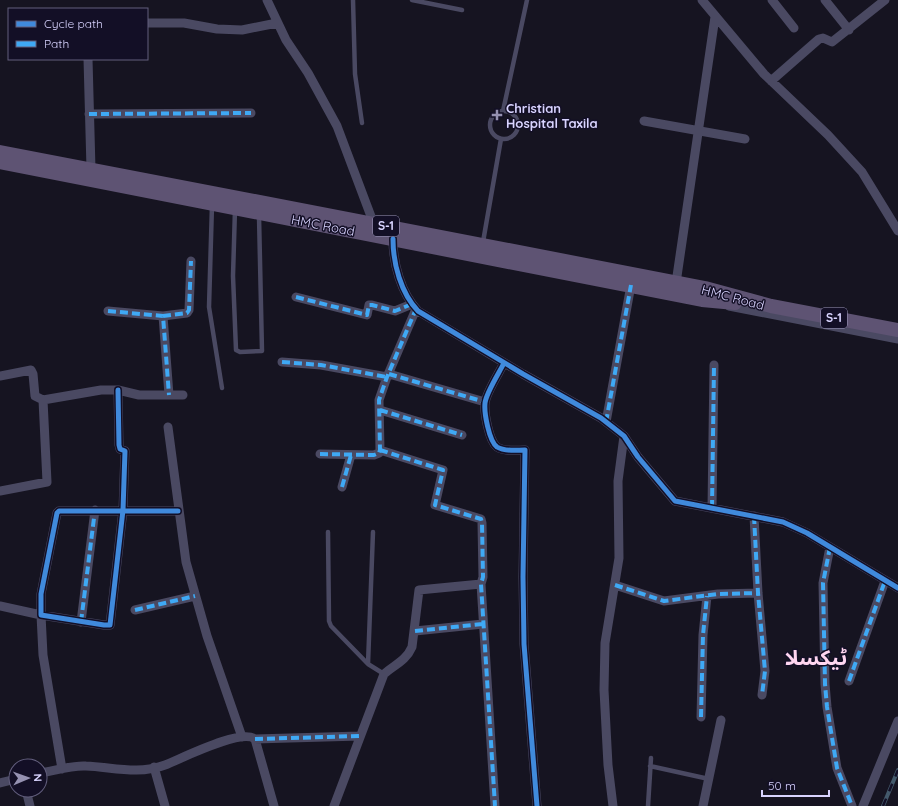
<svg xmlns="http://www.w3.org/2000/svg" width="898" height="806" viewBox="0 0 898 806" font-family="Quicksand,'Noto Sans Arabic',sans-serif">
  <rect width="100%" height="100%" fill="#161421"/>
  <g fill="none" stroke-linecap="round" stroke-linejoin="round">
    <!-- lane -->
    <path stroke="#4a4962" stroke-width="4.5" d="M353,0L355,74L362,123
      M412,0L462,10
      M490 125a14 14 0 1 1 28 0a14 14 0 1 1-28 0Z
      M503,111L527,0
      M212,205L209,307L222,388
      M235,209L233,276L236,350L240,352L262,351L259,216
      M483,242L501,139
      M328,532L329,621L331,626L368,664L384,674
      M368,664L373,532
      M650,766L709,779
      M648,806L651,758"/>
    <!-- street -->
    <path stroke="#4a4962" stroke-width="9" d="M267,0L286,40L308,73L337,126L375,227
      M702,0L764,74L828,135L862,172L898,231
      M772,0L794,28
      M825,0L849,30
      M147,23H184L217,29L242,30L277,23
      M88,59L91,169
      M771,81L819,39L823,38L832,42L885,0
      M89,114L251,113
      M644,121L745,139
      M393,239C393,264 401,293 418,311L523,374L601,418L624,436L638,457L675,501L783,522L807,533L898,588
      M676,283L715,17
      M296,297L367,315L369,305H372L395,311L412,304
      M729,306L898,339
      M108,311L163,316L169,395
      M163,316L187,313L189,310L191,261
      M282,362L321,365L387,377
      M504,363C499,373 486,393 485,403C484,413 489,441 497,447C505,452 517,450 525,450L523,577L524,644L537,806
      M389,374L485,402
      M0,376L31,370L33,374L35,396L43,400L101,390H118L139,395H183
      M118,390L119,445L120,449L125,451L123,510L110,625H104L41,615V594L57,513L59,511H178
      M380,410L462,435
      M606,422L631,285
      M168,427L186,562L207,636L242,737
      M380,450L443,470L435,505L481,519L482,523L483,577L481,584L495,806
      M320,454L374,455L379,453L380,450L379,400L387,377L416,309
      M342,487L351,455
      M0,491L47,482L43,400
      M712,508L714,365
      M754,516L758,593L765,671L762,695
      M830,547L823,583L825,684L827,707L837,768L852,806
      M615,585L664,601L718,594L758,593
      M0,606L41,615L43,655L62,769
      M135,610L195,596
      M81,622L95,510
      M415,631L483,624
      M849,681L885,581
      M701,717L703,635L707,596
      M255,739L360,736
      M154,767L165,806
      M40,773C54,771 71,765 86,766C112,767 139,775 165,765C181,759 241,728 255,739L274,806
      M0,783L16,779
      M26,790L30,806
      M334,806L384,674C394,665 406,661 412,647L419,590L481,584
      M613,806L608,765L604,690L605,643L619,558L618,481L624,436
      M703,806L721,720
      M863,806L898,721"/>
    <!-- primary -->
    <path stroke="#5e5373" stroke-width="14" d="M0,152L705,288L771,306L898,330
      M0,162L702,300L735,303"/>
    <!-- rail casing -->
    <g stroke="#43596b" stroke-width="4">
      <path id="rail" d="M883,806L898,770"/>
    </g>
    <!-- rail -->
    <use href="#rail" stroke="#130f26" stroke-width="2.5" stroke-dasharray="8" stroke-linecap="butt"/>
    <!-- quiet -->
    <path stroke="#3fa9f5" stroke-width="4" stroke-dasharray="8 4" stroke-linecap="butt" d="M89,114L251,113
      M296,297L367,315L369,305H372L395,311L412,304
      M108,311L163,316L169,395
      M163,316L187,313L189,310L191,261
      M282,362L321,365L387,377
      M389,374L485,402
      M380,410L462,435
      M606,422L631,285
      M380,450L443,470L435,505L481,519L482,523L483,577L481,584L495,806
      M320,454L374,455L379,453L380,450L379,400L387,377L416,309
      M342,487L351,455
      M712,508L714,365
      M754,516L758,593L765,671L762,695
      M830,547L823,583L825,684L827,707L837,768L852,806
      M615,585L664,601L718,594L758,593
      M135,610L195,596
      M81,622L95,510
      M415,631L483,624
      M849,681L885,581
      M701,717L703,635L707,596
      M255,739L360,736"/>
    <!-- cycleway casing -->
    <g stroke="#130f26" stroke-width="8">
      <path id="cycleway" d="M393,239C393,264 401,293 418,311L523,374L601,418L624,436L638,457L675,501L783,522L807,533L898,588
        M504,363C499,373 486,393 485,403C484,413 489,441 497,447C505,452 517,450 525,450L523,577L524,644L537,806
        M118,390L119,445L120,449L125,451L123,510L110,625H104L41,615V594L57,513L59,511H178"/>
    </g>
    <!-- cycleway -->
    <use href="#cycleway" stroke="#408adc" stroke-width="5"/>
  </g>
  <!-- markers -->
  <path fill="#9591b1" stroke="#130f26" stroke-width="1.5" d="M495 109h4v4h4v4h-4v4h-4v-4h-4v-4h4z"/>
  <g text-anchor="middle" stroke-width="3" stroke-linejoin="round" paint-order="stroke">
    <!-- shield labels -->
    <g fill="#130f26" stroke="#9e99be" stroke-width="1">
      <rect x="373" y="216" width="26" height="20" rx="3"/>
      <rect x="821" y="308" width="26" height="20" rx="3"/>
    </g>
    <g font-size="12" font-weight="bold" fill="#d9d4ff">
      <text x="386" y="230">S-1</text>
      <text x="834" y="322">S-1</text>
    </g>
    <!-- poi labels -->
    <g font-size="13" font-weight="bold" fill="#d9d4ff" stroke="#130f26" text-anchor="start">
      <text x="506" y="113">Christian<tspan x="506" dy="15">Hospital Taxila</tspan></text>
    </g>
    <!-- street labels -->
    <g font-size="13" fill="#d9d4ff" stroke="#130f26">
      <text transform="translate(323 225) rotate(11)" y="5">HMC Road</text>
      <text transform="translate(733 297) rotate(15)" y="5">HMC Road</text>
    </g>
    <!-- town labels -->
    <g font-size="21" font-weight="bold" fill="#ffd6f0" stroke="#130f26">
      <text x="816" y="665">ٹیکسلا</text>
    </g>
  </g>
  <!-- legend -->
  <rect x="8" y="8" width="140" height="52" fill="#130f26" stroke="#625e7d"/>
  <rect x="16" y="21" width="20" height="6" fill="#408adc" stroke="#625e7d"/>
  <text x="44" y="28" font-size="12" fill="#d9d4ff">Cycle path</text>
  <rect x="16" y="41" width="20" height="6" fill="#3fa9f5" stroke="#625e7d"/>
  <text x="44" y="48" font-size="12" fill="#d9d4ff">Path</text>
  <!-- north arrow -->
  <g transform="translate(28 778) rotate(88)"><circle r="19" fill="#130f26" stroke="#625e7d"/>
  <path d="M0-3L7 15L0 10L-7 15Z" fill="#9591b1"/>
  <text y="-6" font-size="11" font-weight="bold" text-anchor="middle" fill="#d9d4ff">N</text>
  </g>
  <!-- scale -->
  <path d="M762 790v6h67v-6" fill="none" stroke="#d9d4ff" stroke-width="2"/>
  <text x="768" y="790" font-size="12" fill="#d9d4ff" stroke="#130f26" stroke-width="3" paint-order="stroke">50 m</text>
</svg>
